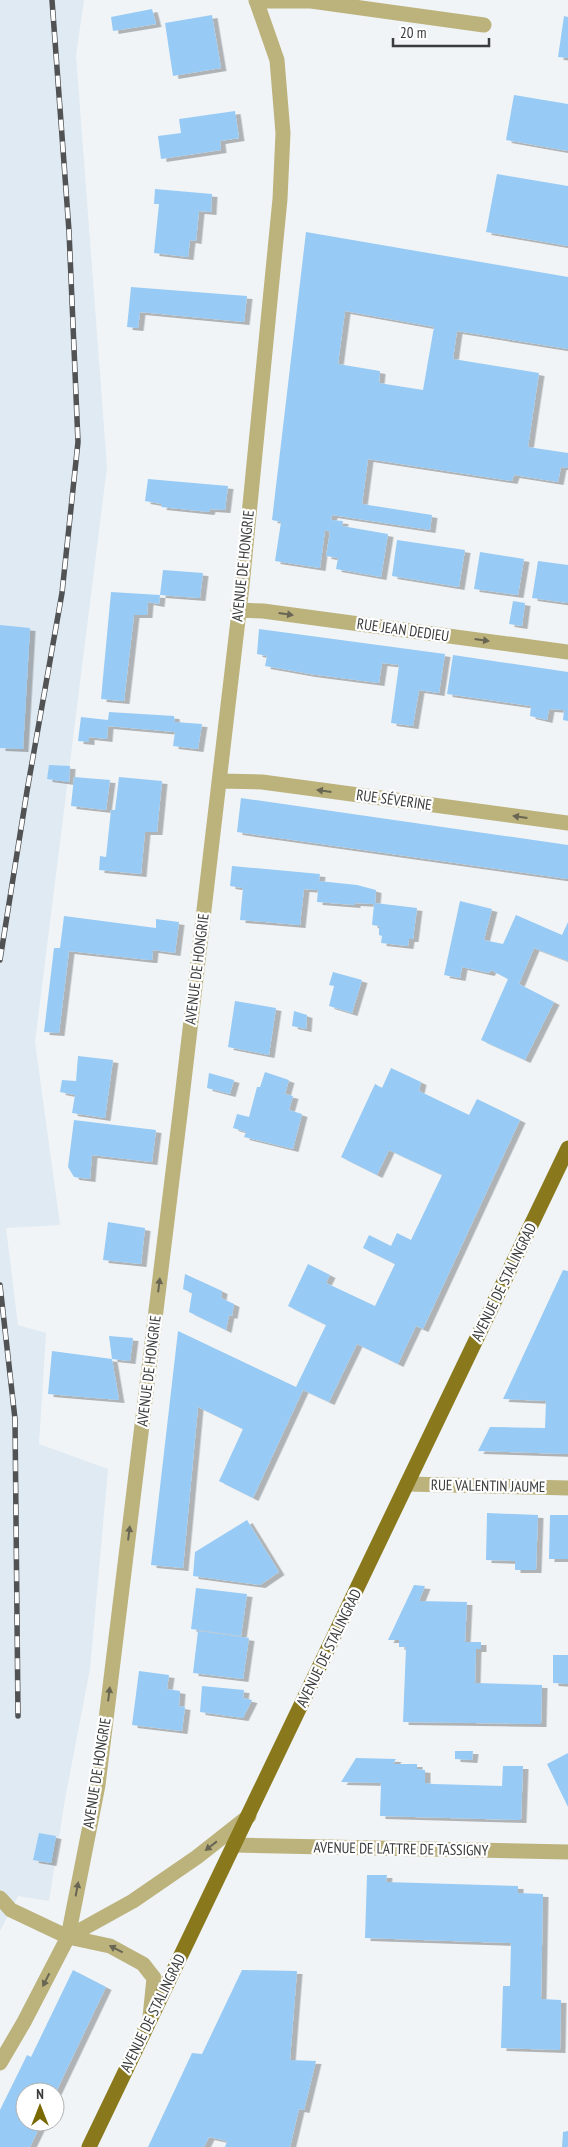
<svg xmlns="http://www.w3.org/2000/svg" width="568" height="2147" viewBox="0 0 568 2147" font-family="'PT Sans Narrow',sans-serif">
  <defs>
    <filter id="shadow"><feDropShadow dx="5.5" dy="3" stdDeviation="0" flood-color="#0004"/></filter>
  </defs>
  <rect width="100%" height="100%" fill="#f0f4f7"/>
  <!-- built -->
  <path fill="#e0eaf2" d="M0,0H84L76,55L107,467L35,1042L60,1225L6,1228L18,1325L46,1333L39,1444L108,1469L90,1669L65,1799L49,1901L18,1896L0,1931Z"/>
  <!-- building -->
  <path fill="#97cbf5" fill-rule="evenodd" filter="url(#shadow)" d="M152,9L156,24L113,31L111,17Z
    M212,15L221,68L173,76L165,23Z
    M564,16L568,17V58L558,57Z
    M514,95L568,104V151L506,140Z
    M235,111L239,138L220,141L221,150L161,159L158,136L181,133L179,119Z
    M497,174L568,186V246L486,232Z
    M155,189L212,194L211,212L199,211L196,241L190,240L188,257L154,253L159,204H154Z
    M306,232L568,277V349L457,331L453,359L539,373L528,447L568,453V468L561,467L558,482L514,475L512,481L368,459L362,504L432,515L430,530L332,515L331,520L343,521L342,526L388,534L381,577L336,569L338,558L326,556L330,532L325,530L320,568L275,561L281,522L272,520ZM345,311L434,327L423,390L379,383L380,371L338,364Z
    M131,287L247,296L244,322L140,312L138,328L127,327Z
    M148,479L228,486L225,510L210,509L209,512L161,507L162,504L145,501Z
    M397,540L465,550L459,587L392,576Z
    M480,552L524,559L518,595L474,589Z
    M538,561L568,565V603L532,598Z
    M163,570L203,573L200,598L160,595Z
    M111,592L160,595L159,604L148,602L147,615H134L124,701L101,699Z
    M513,601L525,603L522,626L509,624Z
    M0,625L30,628L23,749L0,748Z
    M259,629L445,654L439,693L419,690L413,726L391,723L399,665L382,663L379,683L310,674L265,666L267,656L257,654Z
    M453,655L568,672V721L563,720L564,710L549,709L547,720L530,716L531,706L447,694Z
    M109,712L174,716L175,722L202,724L198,749L173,746L175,732L108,726L107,739L89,737V742L78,741L81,717L108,720Z
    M49,765L70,766L69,782L47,779Z
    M74,777L110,780L106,810L71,806Z
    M119,777L162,781L157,832H145L141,874L99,870L100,856L106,857L111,810H115Z
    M241,798L568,845V879L237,832Z
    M232,866L320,874L319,881L357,885L376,890L375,903L417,908L413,939H409L408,946L381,943L382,936L379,935V926L372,925L374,904L355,903V905L317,902L318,890L304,889L300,925L240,920L243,888L230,886Z
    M460,901L492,909L484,940L503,944L516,915L562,935L568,922V961L534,948L519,984L554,1002L525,1060L481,1040L508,979L491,970L489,973L462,967L460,978L444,975Z
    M64,916L156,928V919L179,922L175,953L153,950L152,960H149L69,951L59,1033L44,1032L54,948H60Z
    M333,972L362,980L352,1013L329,1006L334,986L329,985Z
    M235,1001L276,1008L269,1055L228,1047Z
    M294,1011L307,1015L306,1029L292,1026Z
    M78,1056L113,1060L105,1118L72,1113L75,1095L60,1092L62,1080L76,1081Z
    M391,1068L421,1082L419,1091L469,1115L477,1099L520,1120L423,1329L416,1326L398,1364L357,1344L329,1402L303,1390L253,1498L219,1481L243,1429L198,1407L183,1568L151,1565L178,1331L296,1387L326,1325L288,1306L308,1264L330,1275L326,1283L375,1306L395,1264L363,1248L369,1235L391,1246L397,1233L411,1240L442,1175L389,1150L377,1175L341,1157L375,1084L382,1088Z
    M265,1072L289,1080L285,1094L293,1096L289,1110L302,1114L293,1149L244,1137L246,1132L233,1128L237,1114L249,1117L257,1087H260Z
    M209,1073L234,1080L230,1094L207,1088Z
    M74,1120L156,1130L152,1162L92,1155L90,1179L74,1177L68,1167Z
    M108,1222L145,1228L141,1264L103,1260Z
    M563,1270L568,1271V1454L478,1451L490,1427L545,1428L546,1401L503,1399Z
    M185,1274L222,1291L221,1298L234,1304L232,1316L229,1315L226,1330L189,1312L192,1293L183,1289Z
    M109,1336L133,1338L130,1361L112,1359Z
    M52,1351L112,1359L119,1400L48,1394Z
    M487,1513L538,1515L536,1570H515V1561L486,1560Z
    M550,1515H568V1559H549Z
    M247,1520L279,1572L260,1585L193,1576L195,1552Z
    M414,1585L425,1586L419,1601L467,1602L465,1642H481V1649H476L475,1683L542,1685L541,1724L403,1722L406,1647H399V1640H388Z
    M196,1588L247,1594L241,1636L191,1629Z
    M198,1631L249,1638L243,1679L193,1673Z
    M553,1655H568V1684L553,1683Z
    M139,1671L169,1675L167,1689L180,1691L179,1706L185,1707L182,1731L132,1725Z
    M202,1686L244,1690L243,1698L252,1700L243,1718L200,1712Z
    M455,1751H473L472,1760L455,1759Z
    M568,1753V1807L547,1764Z
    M356,1758L396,1759L393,1764H417V1769L425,1770V1783L434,1784L502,1786L503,1766H523L521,1820L380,1816L381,1783L341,1782Z
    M39,1833L56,1836L51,1863L33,1860Z
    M367,1875H387L386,1882L518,1886V1893L543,1894L541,1999L561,2000L560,2050L501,2048L503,1986H510L511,1943L365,1938Z
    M73,1970L106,1987L56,2092H25V2122H42L30,2147H0V2110L27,2055L31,2057Z
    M242,1970L297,1971L290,2060L316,2061L304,2110L299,2109L290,2147H225L227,2141L209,2137L204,2147H148L192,2053L202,2054Z
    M568,2131V2147H562L563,2132Z"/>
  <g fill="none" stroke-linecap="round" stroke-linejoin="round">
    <!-- minor -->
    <path stroke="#bcb27c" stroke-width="15" d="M256,1H311L484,25
      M238,610L263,611L568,652
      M219,781L262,782L568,823
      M407,1484L568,1488
      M235,1845L568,1852
      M0,1898L11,1910L68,1937L110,1946L143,1964L154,1978L150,2017
      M68,1937L133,1901L197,1857L249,1816
      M0,2063L24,2022L68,1937L98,1785L181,1106L242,586L280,199L283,133L277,60L256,0"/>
    <!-- major -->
    <path stroke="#89791c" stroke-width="15" d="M89,2147L568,1148"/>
    <!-- rail casing -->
    <g stroke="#515253" stroke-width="5.5">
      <path id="rail" d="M0,960L27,791L62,593L78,442L69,231L52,0
        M0,1285L15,1419L18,1716"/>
    </g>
    <!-- rail -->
    <use href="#rail" stroke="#fff" stroke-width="4" stroke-dasharray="11" stroke-linecap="butt"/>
  </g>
  <!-- one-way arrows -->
  <defs><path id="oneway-solid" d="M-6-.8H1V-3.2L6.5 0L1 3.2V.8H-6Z" transform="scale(1.25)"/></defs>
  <g fill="#686552">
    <use href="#oneway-solid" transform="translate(286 614) rotate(8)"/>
    <use href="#oneway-solid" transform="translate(482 640) rotate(8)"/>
    <use href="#oneway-solid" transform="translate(324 791) rotate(-172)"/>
    <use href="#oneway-solid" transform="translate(520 817) rotate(-172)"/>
    <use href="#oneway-solid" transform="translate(159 1285) rotate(-83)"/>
    <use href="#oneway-solid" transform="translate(129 1533) rotate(-83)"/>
    <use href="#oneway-solid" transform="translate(109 1694) rotate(-83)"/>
    <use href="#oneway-solid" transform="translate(211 1846) rotate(142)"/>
    <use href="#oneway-solid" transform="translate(77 1889) rotate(-79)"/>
    <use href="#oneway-solid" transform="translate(116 1949) rotate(-153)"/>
    <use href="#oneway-solid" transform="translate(46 1980) rotate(117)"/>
  </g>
  <g text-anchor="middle" stroke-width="4.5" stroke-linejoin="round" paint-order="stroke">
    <!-- street labels -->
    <g font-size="15" fill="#3a3b3c" stroke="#fff">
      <text transform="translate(243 566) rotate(-84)" y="5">AVENUE DE HONGRIE</text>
      <text transform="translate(403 630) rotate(8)" y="5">RUE JEAN DEDIEU</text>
      <text transform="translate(394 800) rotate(8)" y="5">RUE SÉVERINE</text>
      <text transform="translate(197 969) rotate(-83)" y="5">AVENUE DE HONGRIE</text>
      <text transform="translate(504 1282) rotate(-64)" y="5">AVENUE DE STALINGRAD</text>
      <text transform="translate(149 1371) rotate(-83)" y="5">AVENUE DE HONGRIE</text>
      <text transform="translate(488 1486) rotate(1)" y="5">RUE VALENTIN JAUME</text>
      <text transform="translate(329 1648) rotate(-64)" y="5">AVENUE DE STALINGRAD</text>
      <text transform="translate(97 1773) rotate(-81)" y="5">AVENUE DE HONGRIE</text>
      <text transform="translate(401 1849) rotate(1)" y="5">AVENUE DE LATTRE DE TASSIGNY</text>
      <text transform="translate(153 2013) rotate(-64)" y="5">AVENUE DE STALINGRAD</text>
    </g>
  </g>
  <!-- north arrow -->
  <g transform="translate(40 2107)"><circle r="24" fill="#ffffff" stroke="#b0b1b1"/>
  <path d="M0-4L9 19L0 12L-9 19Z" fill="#796900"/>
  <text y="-8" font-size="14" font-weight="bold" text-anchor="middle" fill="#3a3b3c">N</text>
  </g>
  <!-- scale -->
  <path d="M393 38v8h96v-8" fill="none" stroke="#3a3b3c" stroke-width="2.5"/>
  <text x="400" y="38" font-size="15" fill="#3a3b3c" stroke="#ffffff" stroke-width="4" paint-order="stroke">20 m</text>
</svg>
